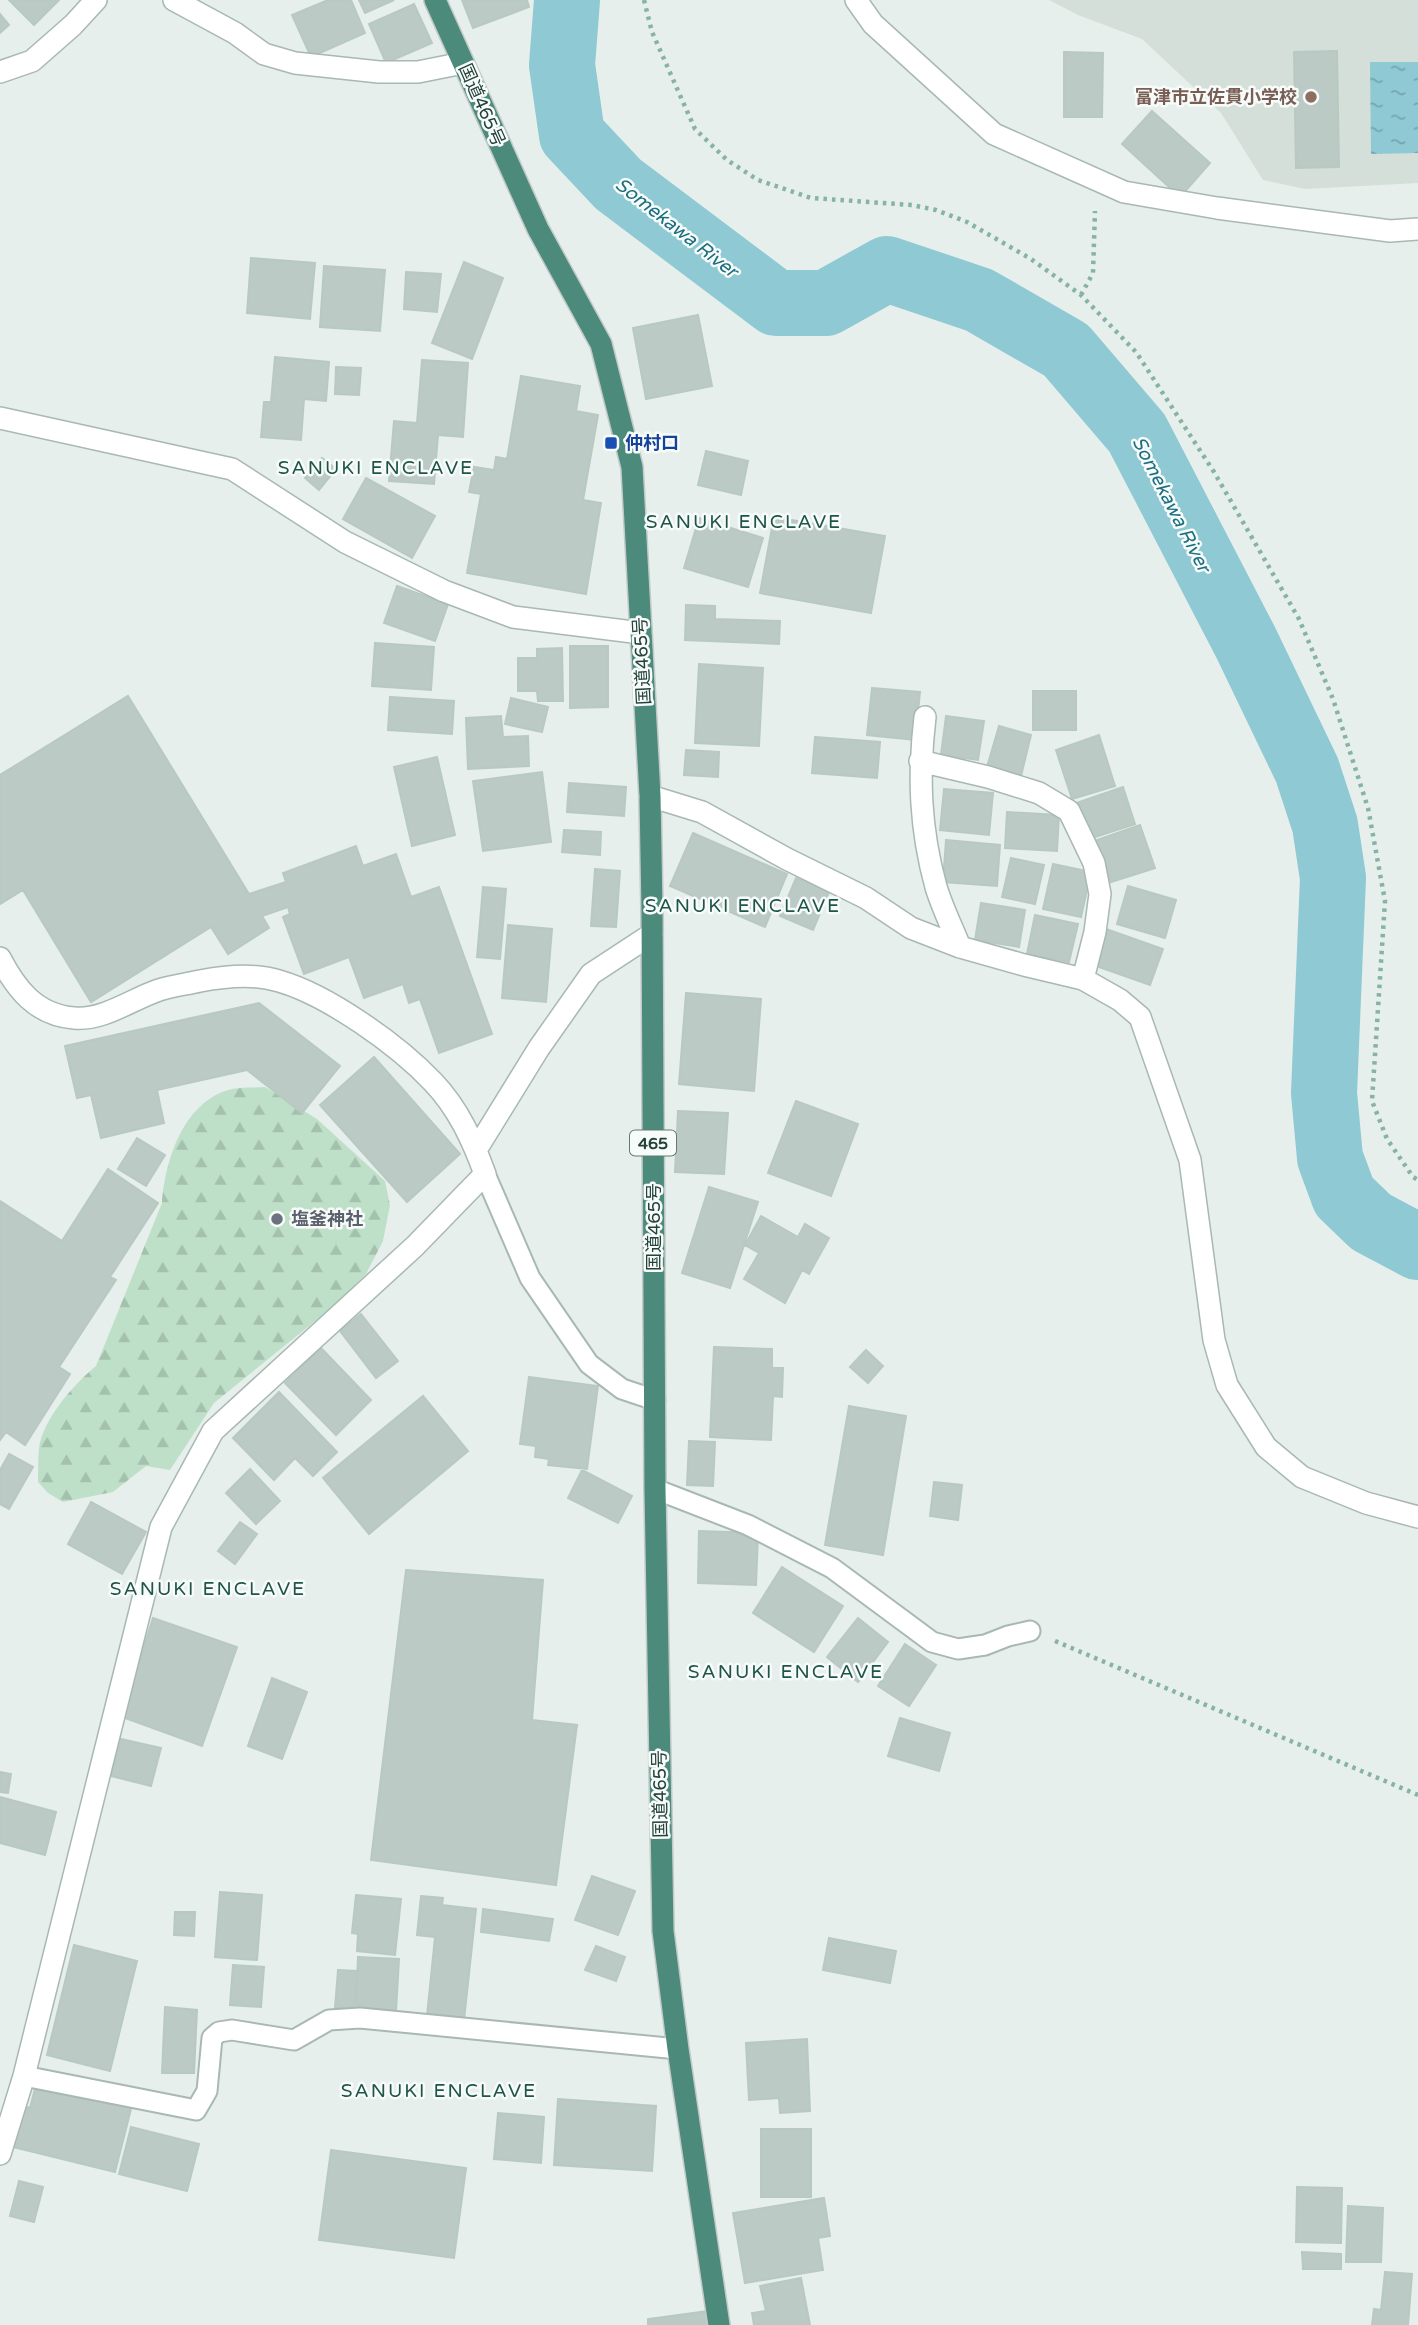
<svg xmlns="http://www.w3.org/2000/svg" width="1418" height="2325" viewBox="0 0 1418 2325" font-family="'Varela Round','Noto Sans JP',sans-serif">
  <defs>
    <pattern id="forest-firs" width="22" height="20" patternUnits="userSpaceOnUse" patternTransform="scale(1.75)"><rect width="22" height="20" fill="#bfe0c8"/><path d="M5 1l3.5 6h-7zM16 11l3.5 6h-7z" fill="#a4c1ad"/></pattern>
    <pattern id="water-ripples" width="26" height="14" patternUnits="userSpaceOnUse" patternTransform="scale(1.75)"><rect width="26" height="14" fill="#8ec9d4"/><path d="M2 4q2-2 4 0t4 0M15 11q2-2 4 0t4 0" fill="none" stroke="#74a5ad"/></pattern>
  </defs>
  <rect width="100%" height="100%" fill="#e6efeb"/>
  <!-- built -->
  <path fill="#d4dfda" d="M1049,0H1418V183L1305,189L1263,180L1221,113L1142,39L1078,15Z"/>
  <!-- forest -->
  <path fill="url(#forest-firs)" d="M265,1087L317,1119L385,1181L390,1205L383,1241L366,1274L335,1305L214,1403L170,1470L146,1466L113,1492L63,1502L48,1493L38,1482C38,1471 38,1459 39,1448C43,1419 74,1384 96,1366L162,1203C165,1160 184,1100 232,1089C242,1087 254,1088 265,1087Z"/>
  <!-- water -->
  <path fill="url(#water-ripples)" d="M1370,62H1418V153L1371,154Z"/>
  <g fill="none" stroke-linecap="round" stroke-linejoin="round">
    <!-- river -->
    <path stroke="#8ec9d4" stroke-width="66" d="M567,0L562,65L572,135L618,184L776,303H826L887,269L979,300L1066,350L1137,433L1246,643L1307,770L1325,825L1333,878L1324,1093L1330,1158L1344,1196L1371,1222L1418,1247"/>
  </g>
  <!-- building -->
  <path fill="#bbcac4" stroke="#b8c9c2" stroke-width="2" d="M9,0H59L34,25Z
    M328,0H351L365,33L311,57L292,15Z
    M359,0H394L365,13Z
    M462,0H527L529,7L473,28Z
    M414,4L432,43L386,63L369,24Z
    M0,14L9,25L0,33Z
    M1337,51L1339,167L1296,168L1294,52Z
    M1064,52L1103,53L1102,117H1064Z
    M1152,111L1210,163L1180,197L1122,144Z
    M251,258L315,263L310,319L247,313Z
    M464,262L503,278L472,359L432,343Z
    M324,266L385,270L380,331L320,327Z
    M406,272L441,274L437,312L404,309Z
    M698,315L712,386L646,399L633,328Z
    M275,357L329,362L326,401L304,399L301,440L261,437L264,402H271Z
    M422,360L468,363L463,437L438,435L434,484L389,481L394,421L417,423Z
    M336,367L361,368L359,395L335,394Z
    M521,376L580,386L576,411L598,415L583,500L601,503L586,594L467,573L481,494L469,492L474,467L494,470L496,457L507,459Z
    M706,451L748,461L741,495L698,485Z
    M322,458L336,469L319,490L305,478Z
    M366,478L435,516L412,558L343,519Z
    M774,517L885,536L871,613L760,593Z
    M699,518L763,538L748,587L684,568Z
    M397,586L448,604L435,641L384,623Z
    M686,605L715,606V619L780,621L779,644L685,640Z
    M375,643L434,647L431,690L372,686Z
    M570,646H608V707L570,708Z
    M562,648L563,701H538L537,691H518V658H537V649Z
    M699,664L763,668L759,746L695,743Z
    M872,688L920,692L915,740L867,735Z
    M1033,691H1076V730H1033Z
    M128,696L249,894L286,882L283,873L356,846L363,866L396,854L411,897L439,887L492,1034L439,1053L420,999L409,1003L403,984L364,998L349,957L304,974L283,917L290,914L288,907L262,916L269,928L228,954L211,927L91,1002L23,890L0,904V775Z
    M390,697L454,701L452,734L388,730Z
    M511,698L548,707L542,732L505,724Z
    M501,716L503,737L528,736L529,766L468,769L466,718Z
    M946,716L984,721L978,760L941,755Z
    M999,726L1031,735L1021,776L987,767Z
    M1099,735L1115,786L1072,799L1056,750Z
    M815,737L880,742L877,778L812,773Z
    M686,750L719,752L718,777L684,775Z
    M437,757L455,835L412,846L394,767Z
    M542,772L551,842L483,851L473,781Z
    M569,783L626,787L624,816L567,812Z
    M1123,787L1135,824L1089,839L1076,803Z
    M944,789L993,793L989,835L940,830Z
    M1007,812L1059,815L1057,851L1005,848Z
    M1140,825L1155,868L1108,883L1094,841Z
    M564,830L601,832L600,855L562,852Z
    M693,833L787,874L765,927L670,886Z
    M946,840L1000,845L997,886L943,882Z
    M1011,858L1044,865L1035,904L1002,897Z
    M1053,864L1091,872L1081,917L1043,909Z
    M595,869L620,871L616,927L591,926Z
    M796,878L829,892L813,930L780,916Z
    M1128,886L1176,900L1165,938L1117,924Z
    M483,887L506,889L500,959L477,957Z
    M981,903L1025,910L1019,947L975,940Z
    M1035,915L1078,924L1069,962L1027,954Z
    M508,925L552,929L546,1002L502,998Z
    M1106,929L1163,949L1150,985L1093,965Z
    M686,993L761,999L754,1091L679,1084Z
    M259,1003L340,1066L302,1113L247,1070L157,1090L164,1123L101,1138L91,1095L77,1098L65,1046Z
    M374,1057L460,1154L407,1202L320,1105Z
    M796,1101L858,1124L831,1196L768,1173Z
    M678,1111L728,1113L724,1174L675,1172Z
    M137,1138L165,1155L146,1186L118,1169Z
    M108,1169L158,1203L110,1277L116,1280L59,1367L70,1374L25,1445L6,1432L0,1440V1201L62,1241Z
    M709,1187L758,1202L730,1288L682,1273Z
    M761,1216L798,1237L805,1224L829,1238L809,1274L802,1270L785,1303L744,1279L759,1253L745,1245Z
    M361,1314L398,1361L376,1378L340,1331Z
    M714,1347L772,1349V1368H783L782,1397L773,1396L771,1440L710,1437Z
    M321,1348L371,1400L336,1435L285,1383Z
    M866,1350L883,1366L868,1383L850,1367Z
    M529,1377L598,1386L587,1469L548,1465L549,1459L535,1457L536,1446L520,1444Z
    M279,1392L337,1452L313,1476L295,1458L274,1480L233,1438Z
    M423,1396L468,1451L369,1534L323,1478Z
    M849,1406L906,1416L883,1555L825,1545Z
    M689,1441L715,1442L713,1486L687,1485Z
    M9,1454L33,1467L9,1509L0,1504V1470Z
    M250,1469L280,1501L256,1524L226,1493Z
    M582,1470L632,1496L618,1523L568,1498Z
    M934,1482L962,1485L958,1520L930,1516Z
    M91,1502L146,1532L122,1574L68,1544Z
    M240,1522L257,1534L235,1564L218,1551Z
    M699,1531L758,1533L756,1585L698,1583Z
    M782,1567L843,1606L814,1652L753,1613Z
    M406,1570L543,1580L532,1720L577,1725L556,1885L371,1860Z
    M153,1618L237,1647L202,1746L122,1717Z
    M858,1618L888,1642L858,1682L827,1657Z
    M905,1644L936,1665L909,1706L878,1686Z
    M272,1678L307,1692L282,1759L248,1746Z
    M900,1718L950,1733L939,1771L888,1756Z
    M121,1739L161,1748L151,1786L111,1776Z
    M0,1772L11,1774L8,1793L0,1792Z
    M0,1797L56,1812L45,1855L0,1843Z
    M592,1876L635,1891L618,1935L575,1920Z
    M220,1892L262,1895L257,1960L215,1957Z
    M356,1895L401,1899L395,1955L357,1951L358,1934L352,1933Z
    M421,1896L443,1898L442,1905L476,1909L464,2020L427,2016L435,1937L417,1935Z
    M483,1909L553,1919L549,1941L481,1932Z
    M175,1912H195L194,1936L174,1935Z
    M829,1938L896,1951L890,1983L823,1970Z
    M74,1945L137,1961L110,2071L47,2055Z
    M596,1946L625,1957L616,1981L585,1970Z
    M358,1957L399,1959L396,2011L360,2008V2003H356Z
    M233,1965L264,1967L261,2007L230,2005Z
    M338,1970L357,1971L355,2003H359V2011L335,2008Z
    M165,2007L197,2010L194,2073H162Z
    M807,2039L810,2111L780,2113L779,2098L749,2100L746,2043Z
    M37,2081L132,2105L115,2172L9,2146L18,2104L30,2108Z
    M558,2099L656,2106L652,2171L554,2165Z
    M498,2113L544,2117L541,2163L494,2159Z
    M131,2127L199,2144L187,2191L119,2174Z
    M761,2129H811V2197H761Z
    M331,2150L466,2168L454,2258L319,2240Z
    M19,2181L43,2187L34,2222L10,2216Z
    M1297,2187L1342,2188L1341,2243L1296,2242Z
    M824,2198L830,2236L818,2238L823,2270L745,2283L733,2213Z
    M1348,2206L1383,2208L1381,2262H1346Z
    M1302,2252L1341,2254V2269H1303Z
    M1385,2272L1412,2274L1408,2325H1372L1374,2309L1381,2310Z
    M801,2278L810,2325H754L752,2313L766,2311L760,2286Z
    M707,2311L709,2325H648V2319Z"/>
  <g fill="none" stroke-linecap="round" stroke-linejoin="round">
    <!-- service casing -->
    <g stroke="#a8b8b2" stroke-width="23">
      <path id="service" d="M485,1174L530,1278L589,1364L622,1389L655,1400
        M655,1489L748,1525L832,1568L932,1642L958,1649L985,1645L1008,1636L1030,1631
        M24,2076L196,2110L207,2091L212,2038L219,2032L232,2030L294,2040L329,2020L360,2018L678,2049"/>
    </g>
    <!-- minor casing -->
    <g stroke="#a8b8b2" stroke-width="24">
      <path id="minor" d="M174,0L235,33L264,54L295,63L379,72H418L463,63
        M856,0L873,24L994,134L1124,192L1217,208L1390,231L1418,229
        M0,72L32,61L73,25L96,0
        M0,418L232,469L345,542L444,591L513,617L641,633
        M925,717C918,776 920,829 936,887C942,907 952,927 960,947
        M920,761L988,777L1039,793L1069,811L1094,863L1100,894L1095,932L1083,979
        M650,796L702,812L787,859L866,898L911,928L960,947L1024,965L1083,979L1120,1000L1140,1017L1190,1160L1214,1340L1227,1385L1266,1447L1302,1477L1366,1503L1418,1517
        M0,958C16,989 36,1015 74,1018C103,1021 132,999 159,990C172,986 187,984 200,981C226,976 254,973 279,981C328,995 398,1045 433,1082C458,1108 473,1141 485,1174L415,1246L213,1431L161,1527L24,2076L0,2154
        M476,1150L539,1048L591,974L652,934"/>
    </g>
    <!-- trunk casing -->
    <g stroke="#c2cac8" stroke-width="24">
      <path id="trunk" d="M435,0L538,229L601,344L632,467L650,796L652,910L655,1489L663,1931L678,2049L719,2325"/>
    </g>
    <!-- path -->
    <path stroke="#86b3a5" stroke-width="4.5" stroke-dasharray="3.5 5" stroke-linecap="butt" d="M644,0L652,32L695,129L727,160L758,180L811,198L912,205L936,210L967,222L1031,259L1081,295L1136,352L1214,472L1299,619L1333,699L1368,808L1385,901L1372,1101L1387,1139L1413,1177L1418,1180
      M1081,295L1093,273L1095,211
      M1055,1641L1418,1795"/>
    <!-- service -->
    <use href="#service" stroke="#fff" stroke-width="19"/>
    <!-- minor -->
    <use href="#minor" stroke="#fff" stroke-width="21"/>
    <!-- trunk -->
    <use href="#trunk" stroke="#4c8a7c" stroke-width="21"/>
  </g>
  <!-- markers -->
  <circle fill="#8d6e63" stroke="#f7fbf9" stroke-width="2.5" cx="1311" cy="97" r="7"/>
  <rect fill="#1a4fb4" stroke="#f7fbf9" stroke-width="2.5" x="604" y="436" width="14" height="14" rx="3.5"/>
  <circle fill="#6b7280" stroke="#f7fbf9" stroke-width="2.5" cx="277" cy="1219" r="7"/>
  <g text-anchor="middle" stroke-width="5" stroke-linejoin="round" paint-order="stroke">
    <!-- shield labels -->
    <rect fill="#f7fbf9" stroke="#637a73" stroke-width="2" x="630" y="1130.5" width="46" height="25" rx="5"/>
    <g font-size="16" font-weight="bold" fill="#24423a">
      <text x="653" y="1149">465</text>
    </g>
    <!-- education labels -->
    <g font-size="18" font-weight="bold" fill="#785e54" stroke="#f7fbf9" text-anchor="end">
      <text x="1297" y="103">富津市立佐貫小学校</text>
    </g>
    <!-- street labels -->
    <g font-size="18" fill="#24423a" stroke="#f7fbf9">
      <text transform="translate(482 105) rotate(66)" y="6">国道465号</text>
      <text transform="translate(642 661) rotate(-93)" y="6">国道465号</text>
      <text transform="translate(654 1227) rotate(-90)" y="6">国道465号</text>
      <text transform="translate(660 1794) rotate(-91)" y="6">国道465号</text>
    </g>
    <!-- transit labels -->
    <g font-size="18" font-weight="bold" fill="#164399" stroke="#f7fbf9" text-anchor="start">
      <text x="625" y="449">仲村口</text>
    </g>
    <!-- worship labels -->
    <g font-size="18" font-weight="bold" fill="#5b616d" stroke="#f7fbf9" text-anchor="start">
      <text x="291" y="1225">塩釜神社</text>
    </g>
    <!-- water labels -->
    <g font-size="19" font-style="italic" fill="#1c6f80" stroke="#f7fbf9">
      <text transform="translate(677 227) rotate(38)" y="7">Somekawa River</text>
      <text transform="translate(1172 504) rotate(63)" y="7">Somekawa River</text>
    </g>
    <!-- neighbourhood labels -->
    <g font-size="19" letter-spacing="2" fill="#1f5548" stroke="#f7fbf9">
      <text x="376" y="474">SANUKI ENCLAVE</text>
      <text x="744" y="528">SANUKI ENCLAVE</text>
      <text x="743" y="912">SANUKI ENCLAVE</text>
      <text x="208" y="1595">SANUKI ENCLAVE</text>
      <text x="786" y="1678">SANUKI ENCLAVE</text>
      <text x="439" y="2097">SANUKI ENCLAVE</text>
    </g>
  </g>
</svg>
